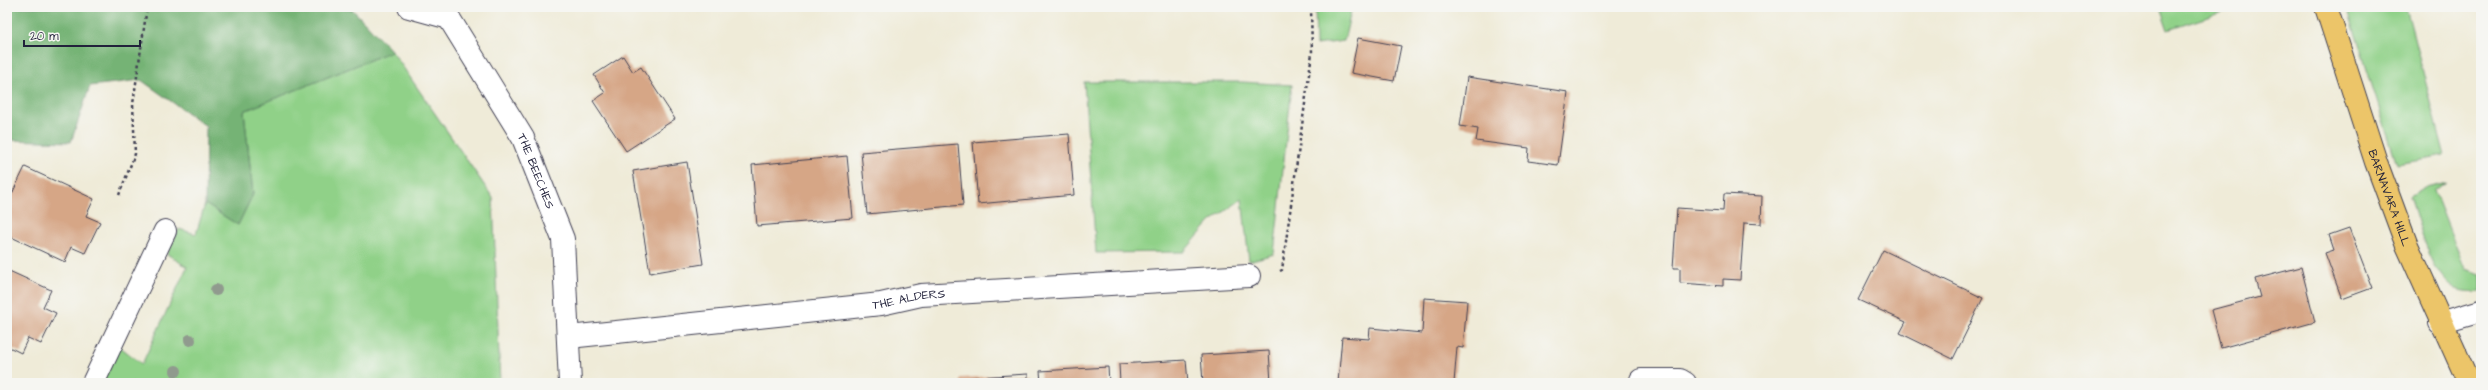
<svg xmlns="http://www.w3.org/2000/svg" width="2488" height="390" viewBox="0 0 2488 390" font-family="'Architects Daughter',sans-serif">
  <rect width="100%" height="100%" fill="#f6f6f2"/>
  <filter id="ink" filterUnits="userSpaceOnUse"><feTurbulence type="fractalNoise" baseFrequency=".025" numOctaves="2"/><feDisplacementMap in="SourceGraphic" scale="8" xChannelSelector="R" yChannelSelector="G"/><feConvolveMatrix kernelMatrix="1 2 1 2 8 2 1 2 1" color-interpolation-filters="sRGB"/></filter>
  <filter id="wash" filterUnits="userSpaceOnUse"><feTurbulence type="fractalNoise" baseFrequency=".012" numOctaves="4" result="noise"/><feDisplacementMap in="SourceGraphic" scale="16" xChannelSelector="R" yChannelSelector="G"/><feGaussianBlur stdDeviation="0.9" result="paint"/><feColorMatrix in="noise" values="0 0 0 0 0 0 0 0 0 0 0 0 0 0 0 0 0 1.4 0 .05"/><feComposite in="paint" operator="in"/></filter>
  <g filter="url(#wash)">
    <rect width="100%" height="100%" fill="#efebd8"/>
    <!-- green -->
    <path fill="#90d188" stroke="#597a62" d="M1315,7H1352L1344,41L1316,45Z
      M2160,7H2235V8L2168,30Z
      M2347,7H2406L2445,156L2397,164Z
      M392,51L493,198L500,383H102L119,346L142,364L187,267L167,254L179,229L196,234L205,204L238,225L253,194L244,111Z
      M1084,82H1242L1292,85L1274,254L1249,261L1242,199L1210,222L1184,252L1096,253Z
      M2446,182L2434,191L2465,269L2481,274V291C2472,292 2462,292 2454,288C2430,273 2419,222 2410,197L2427,187Z"/>
    <!-- forest -->
    <path fill="#74b374" stroke="#4b6a58" d="M7,7H332L353,10L392,51L244,111L253,194L238,225L205,204L206,126L141,80L90,86L71,142L7,140Z"/>
    <g id="blocks">
      <!-- building -->
      <path fill="#d6a686" d="M966,7H1037V9H966Z
        M1358,38L1401,46L1394,81L1351,73Z
        M623,56L633,72L641,67L675,119L626,151L593,101L605,93L594,75Z
        M1467,77L1568,92L1558,165L1528,161L1529,148L1476,141L1478,129L1460,126Z
        M1069,134L1074,195L978,204L973,142Z
        M958,144L963,205L867,214L861,152Z
        M847,156L853,218L757,226L752,165Z
        M687,162L703,264L650,273L633,171Z
        M25,167L94,199L86,216L100,222L85,253L71,247L65,262L7,235V204Z
        M1724,194L1762,196L1761,224L1744,223L1740,280L1723,279V286L1680,283V268H1673L1677,208L1723,211Z
        M2349,228L2372,288L2342,299L2325,253L2334,250L2329,235Z
        M1883,250L1983,298L1953,359L1900,333L1906,322L1858,300Z
        M2301,267L2315,322L2221,348L2211,310L2260,297L2255,279Z
        M7,270L51,290L43,307L56,313L41,344L28,338L21,353L7,346Z
        M1424,298L1467,301L1463,348L1457,347L1454,383H1338L1342,337L1369,339L1370,328L1422,333Z
        M1269,351L1271,383H1203L1201,355Z
        M1186,360L1188,383H1120L1119,364Z
        M1108,367L1109,383H1041L1040,371Z
        M1028,374V383H960V378Z"/>
    </g>
  </g>
  <g filter="url(#ink)">
    <use href="#blocks" fill-opacity="0" stroke="#414053" stroke-width="1"/>
    <g fill="none" stroke-linecap="round" stroke-linejoin="round">
      <!-- minor casing -->
      <g stroke="#414053" stroke-width="24">
        <g id="minor">
          <path id="s1" d="M409,7L449,18L523,138L563,239L570,383"/>
          <path d="M2440,323L2481,311"/>
          <path id="s2" d="M569,337L881,304L921,295L1249,276"/>
          <path d="M1641,380H1680L1685,383"/>
          <path d="M93,383L165,231"/>
        </g>
      </g>
      <!-- major casing -->
      <g stroke="#414053" stroke-width="24">
        <g id="major">
          <path id="s3" d="M2326,7L2376,162L2406,243L2469,383"/>
        </g>
      </g>
      <!-- path -->
      <path stroke="#414053" stroke-width="2.5" stroke-dasharray="3 3" stroke-linecap="butt" d="M119,195L135,154L133,104L147,7
        M1280,271L1282,270L1312,53L1311,7"/>
      <!-- minor -->
      <use href="#minor" stroke="#fff" stroke-width="22"/>
      <!-- major -->
      <use href="#major" stroke="#ecc569" stroke-width="22"/>
    </g>
    <!-- trees -->
    <g fill="#909a8e">
      <circle cx="216" cy="290" r="6"/>
      <circle cx="190" cy="340" r="6"/>
      <circle cx="176" cy="371" r="6"/>
    </g>
  </g>
  <g text-anchor="middle" stroke-width="3" stroke-linejoin="round" paint-order="stroke">
    <!-- street labels -->
    <g font-size="12" fill="#22223b" stroke="#f6f6f2">
      <text dy="4" stroke="none"><textPath href="#s1" startOffset="218">THE BEECHES</textPath></text>
      <text dy="4" stroke="none"><textPath href="#s3" startOffset="201">BARNAVARA HILL</textPath></text>
      <text dy="4" stroke="none"><textPath href="#s2" startOffset="342">THE ALDERS</textPath></text>
    </g>
  </g>
  <!-- margin -->
  <rect width="2488" height="390" fill="none" stroke="#f6f6f2" stroke-width="24"/>
  <!-- scale -->
  <path d="M24 40v6h116v-6" fill="none" stroke="#22223b" stroke-width="2"/>
  <text x="30" y="40" font-size="12" fill="#22223b" stroke="#f6f6f2" stroke-width="3" paint-order="stroke">20 m</text>
</svg>
